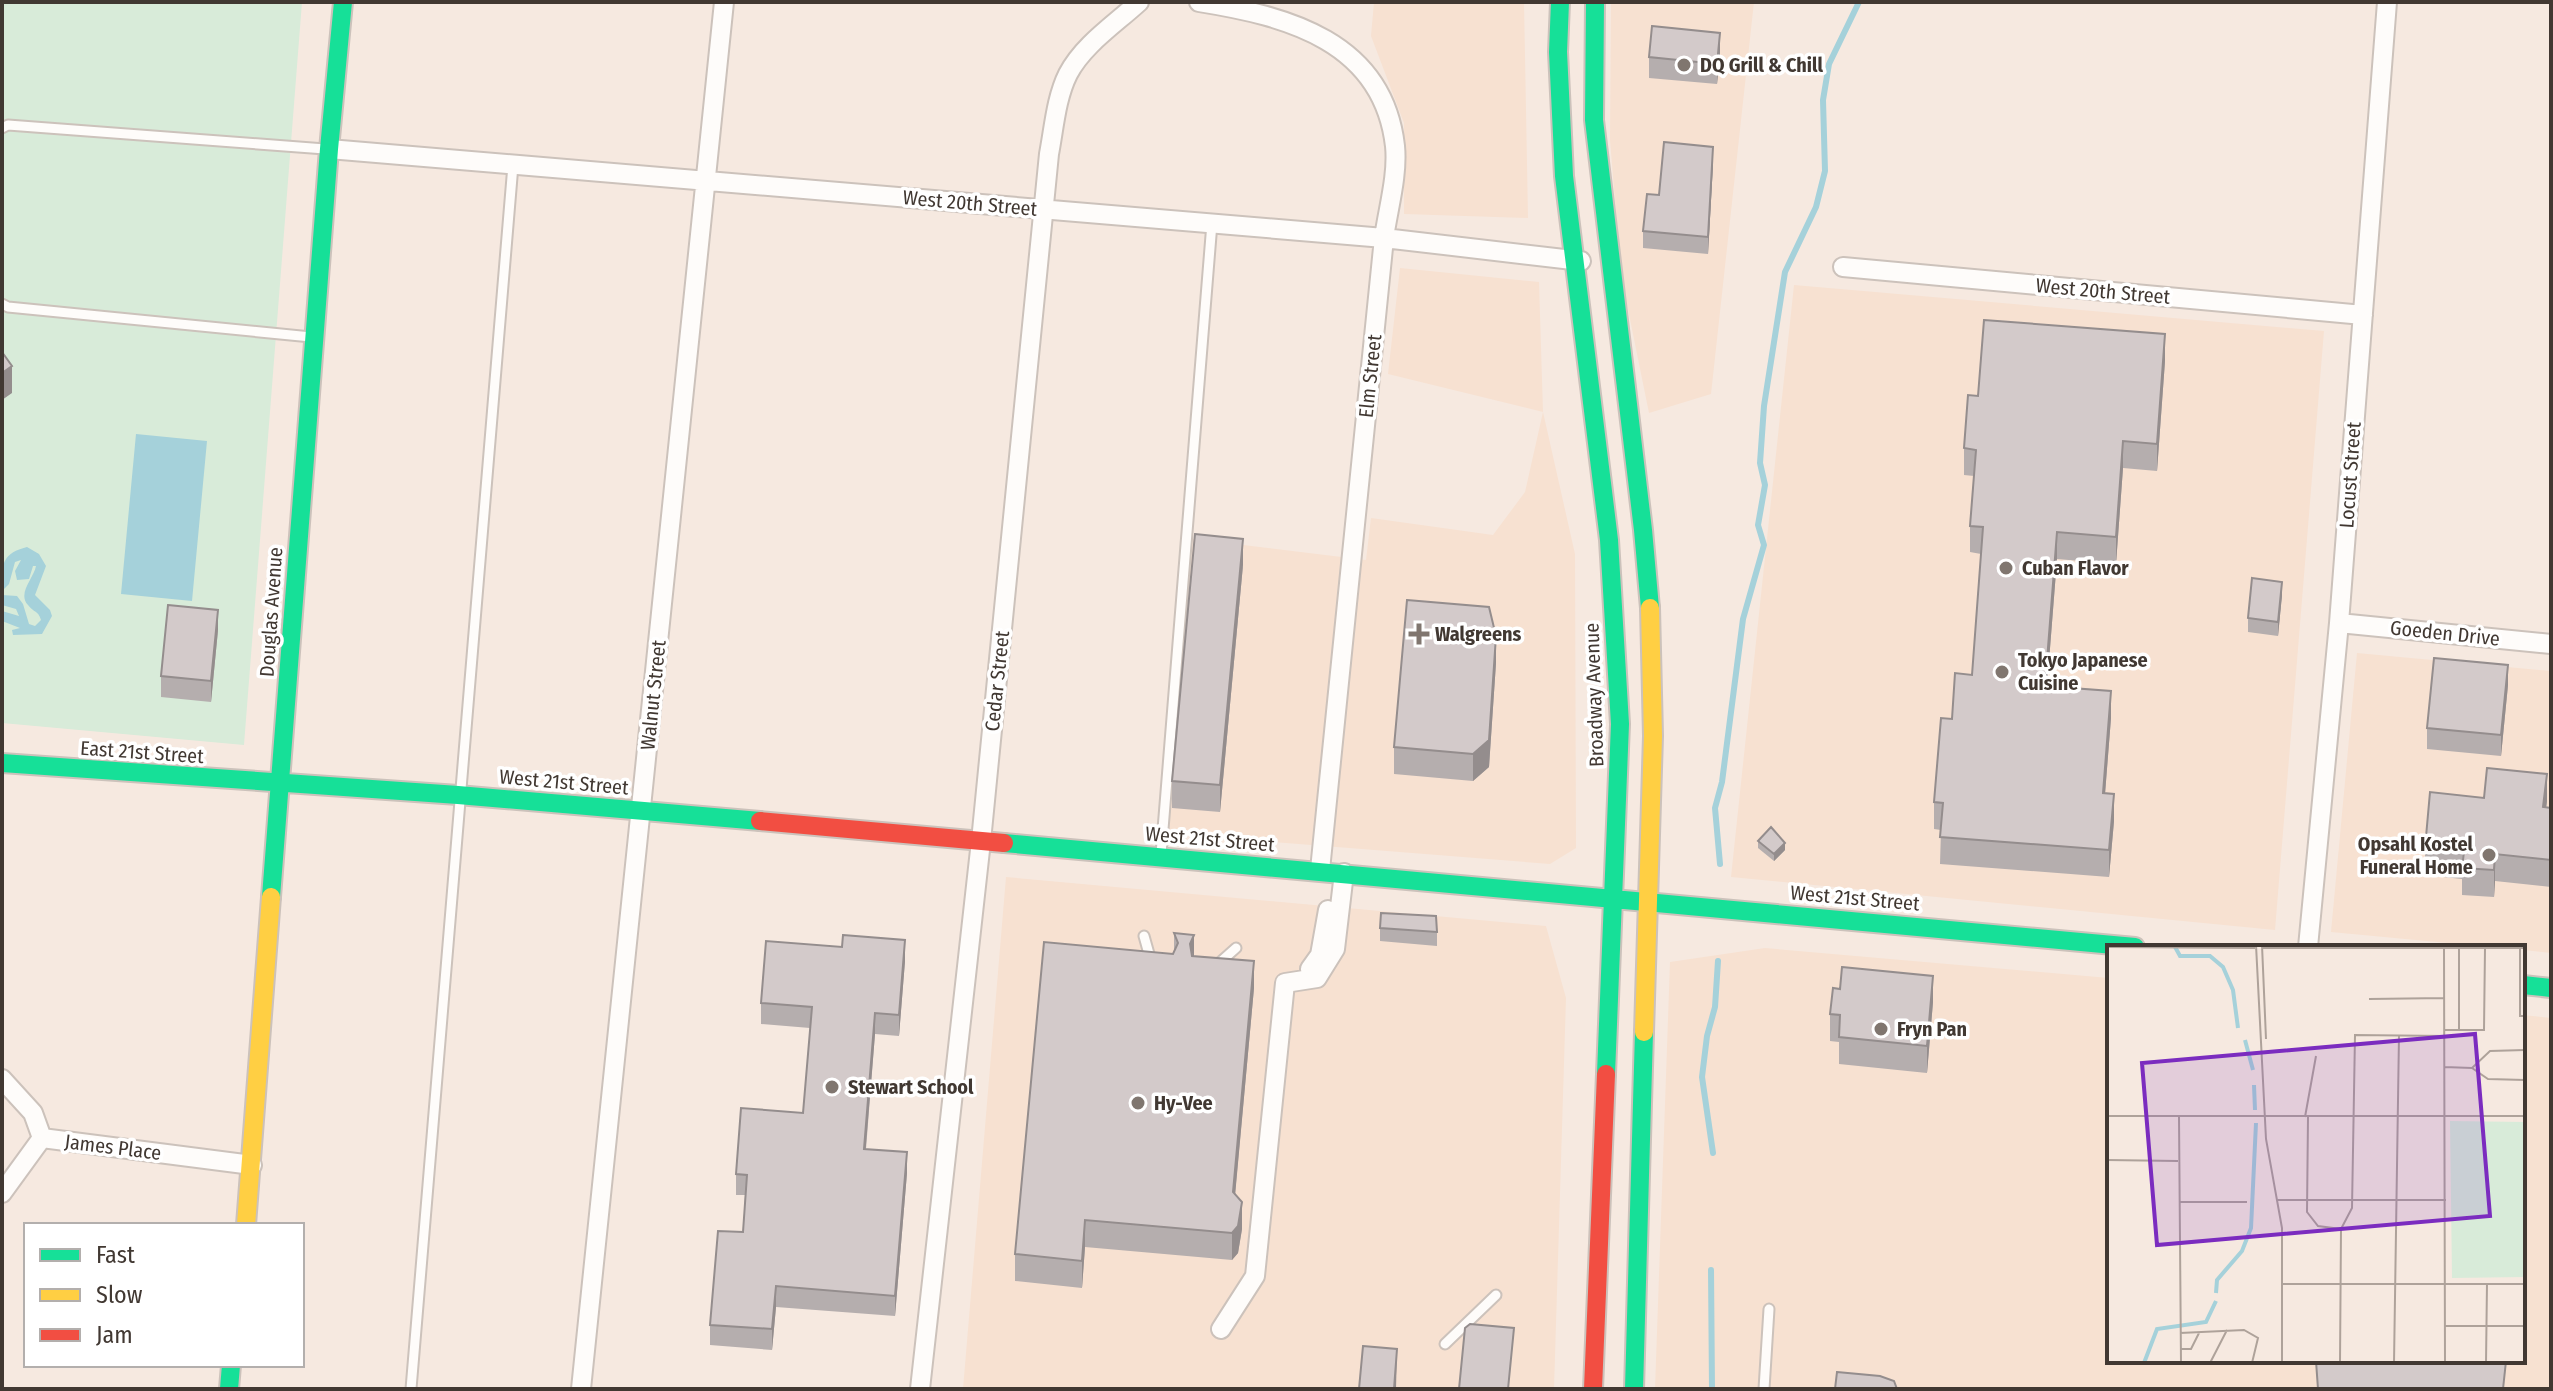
<svg xmlns="http://www.w3.org/2000/svg" width="2553" height="1391" viewBox="0 0 2553 1391" font-family="'Fira Sans Condensed',sans-serif">
  <rect width="100%" height="100%" fill="#f6e9e0"/>
  <!-- built -->
  <path fill="#f7e1d1" d="M1374,2H1524L1528,218L1404,214V123L1371,36Z
    M1611,2H1754L1711,394L1649,413L1621,275L1610,140Z
    M1400,268L1539,282L1543,412L1575,554L1576,848L1550,864L1159,833L1186,538L1366,560L1371,518L1493,535L1525,492L1543,412L1388,374Z
    M1794,285L2324,331L2275,930L1731,877Z
    M2357,653L2551,671V953L2523,950V947H2490L2331,932Z
    M1006,877L1546,926L1566,998L1554,1389H963Z
    M1765,948L2109,978V1361H2523V1015L2551,1018V1389H1655L1670,962Z"/>
  <!-- green -->
  <path fill="#d8ebd9" d="M2,2H302L244,745L2,723Z"/>
  <!-- water -->
  <path fill="#a5d1da" d="M136,434L207,441L192,601L121,594Z
    M27,547L39,554L46,566L35,595L50,610L52,616L42,634L13,635L12,630L20,628L2,621V611L19,616L16,609L2,605V595L17,596L23,604L29,624L35,626L41,620C38,610 34,613 28,605C17,593 34,578 36,566H33L29,579L17,580L15,571L21,560L15,562L9,584L2,591C2,566 0,554 27,547Z"/>
  <g fill="none" stroke-linecap="round" stroke-linejoin="round">
    <!-- stream -->
    <path stroke="#a5d1da" stroke-width="6" d="M1720,864L1715,808L1722,782L1743,619L1764,545L1758,525L1765,485L1760,463L1764,406L1785,272L1816,207L1825,171L1823,100L1829,64L1859,2
      M1713,1153L1702,1077L1707,1036L1715,1007L1718,961
      M1711,1270L1712,1389"/>
    <!-- lane casing -->
    <g stroke="#ccc2bb" stroke-width="13">
      <path id="lane" d="M2,128L8,125L325,149
        M2,304L8,307L311,337
        M1161,854L1212,223
        M1144,936L1151,961
        M1218,964L1236,948
        M1445,1344L1496,1295
        M411,1389L513,165
        M1764,1389L1769,1309"/>
    </g>
    <!-- street casing -->
    <g stroke="#ccc2bb" stroke-width="22">
      <path id="street" d="M1199,2C1287,16 1383,41 1395,146C1398,175 1388,209 1384,238L1320,870
        M329,149L1384,238L1581,261
        M1843,267L2363,315
        M2339,623L2551,644
        M2308,947L2339,623L2387,2
        M1310,969L1320,955L1328,910
        M2,1079L33,1113L42,1138
        M2,1193L42,1138L252,1165
        M1221,1329L1255,1276L1285,983L1317,978L1335,949L1344,873
        M581,1389L724,2
        M920,1389L981,841L1049,154C1054,128 1056,98 1068,74C1083,45 1115,24 1139,2"/>
    </g>
    <!-- fast casing -->
    <g stroke="#ccc2bb" stroke-width="22">
      <path id="fast" d="M1560,2L1558,52L1564,176L1609,540L1620,724L1606,1074
        M1595,2L1594,120L1643,530L1650,608
        M2,763L458,795L760,821
        M1004,843L2135,947
        M271,897L329,149L343,2
        M2523,985L2551,988
        M229,1389L231,1365
        M1634,1389L1644,1032"/>
    </g>
    <!-- slow casing -->
    <g stroke="#ccc2bb" stroke-width="22">
      <path id="slow" d="M1644,1032L1653,736L1650,608
        M246,1225L271,897"/>
    </g>
    <!-- jam casing -->
    <g stroke="#ccc2bb" stroke-width="22">
      <path id="jam" d="M760,821L1004,843
        M1593,1389L1606,1074"/>
    </g>
    <!-- lane -->
    <use href="#lane" stroke="#fefcfa" stroke-width="9"/>
    <!-- street -->
    <use href="#street" stroke="#fefcfa" stroke-width="18"/>
    <!-- fast -->
    <use href="#fast" stroke="#16e098" stroke-width="18"/>
    <!-- slow -->
    <use href="#slow" stroke="#ffcf43" stroke-width="18"/>
    <!-- jam -->
    <use href="#jam" stroke="#f24e42" stroke-width="18"/>
  </g>
  <!-- wall -->
  <path fill="#b5aeae" d="M1720,53L1717,84L1649,78V57Z
    M1713,164L1708,254L1643,248V231L1659,195Z
    M2165,361L2157,471L2123,468L2116,564L2057,559L2047,686L2111,718L2105,793L2114,821L2109,877L1940,864L1941,830L1934,829V802L1952,719L1972,675L1981,554L1970,552V526L1974,476L1964,475V448Z
    M1243,565L1220,812L1172,808V781Z
    M2282,595L2278,636L2248,632V618Z
    M218,630L211,702L161,697V676Z
    M1496,663L1489,767L1473,781L1394,774V747Z
    M2508,685L2501,756L2427,749V728Z
    M2484,798L2547,801L2546,807L2551,808V887L2495,881L2494,897L2462,895V879L2425,875V848Z
    M1758,841L1785,850L1774,861L1758,848Z
    M1380,928L1437,932V946L1380,941Z
    M1174,933L1194,956L1254,988L1235,1194L1242,1229L1238,1253L1232,1260L1085,1247L1082,1288L1015,1281V1254L1174,951Z
    M842,947L905,961L899,1036L875,1034L866,1149L907,1173L895,1316L776,1307L772,1350L710,1345V1325L743,1232L745,1195H736V1174L803,1113L810,1028L761,1024V1003Z
    M1933,1002L1927,1073L1839,1064V1042L1830,1041V1014Z"/>
  <!-- shaded-wall -->
  <path fill="#948d8d" d="M1720,33V53L1717,84V64Z
    M1713,147V164L1708,254V237Z
    M2165,334V361L2157,471V444Z
    M12,366V393L2,400V373Z
    M2123,441V468L2116,564V537Z
    M2057,532V559L2045,712V686Z
    M1243,539V565L1220,812V785Z
    M2282,582V595L2278,636V622Z
    M218,610V630L211,702V681Z
    M1496,636V663L1489,767L1473,781V754Z
    M2508,665V685L2501,756V735Z
    M2111,691V718L2103,820V793Z
    M2547,774V801L2543,834V807Z
    M2114,794V821L2109,877V850Z
    M1785,843V850L1774,861V854Z
    M2495,854V881L2494,897V870Z
    M1194,935V962L1190,944Z
    M905,940V961L899,1036V1015Z
    M1254,961V988L1233,1218V1192Z
    M1933,976V1002L1927,1073V1046Z
    M875,1013V1034L864,1169V1149Z
    M907,1152V1173L895,1316V1296Z
    M1242,1202V1229L1238,1253L1232,1260V1233Z
    M1085,1220V1247L1082,1288V1261Z
    M776,1286V1307L772,1350V1329Z
    M1397,1349L1396,1389H1394Z"/>
  <!-- building -->
  <path fill="#d3caca" stroke="#948d8d" stroke-width="2" d="M1652,26L1720,33L1717,64L1649,57Z
    M1664,142L1713,147L1708,237L1643,231L1647,194L1659,195Z
    M1984,320L2165,334L2157,444L2123,441L2116,537L2057,532L2045,686L2111,691L2103,793L2114,794L2109,850L1940,837L1943,803L1934,802L1941,718L1952,719L1955,673L1972,675L1983,527L1970,526L1976,450L1964,448L1968,395L1978,396Z
    M2,352L12,366L2,373Z
    M1195,534L1243,539L1220,785L1172,781Z
    M2252,578L2282,582L2278,622L2248,618Z
    M1407,600L1489,607L1496,636L1489,740L1473,754L1394,747Z
    M168,605L218,610L211,681L161,676Z
    M2434,658L2508,665L2501,735L2427,728Z
    M2487,768L2547,774L2543,807L2551,808V860L2495,854L2494,870L2462,868L2464,852L2425,848L2430,792L2484,798Z
    M1771,827L1785,843L1774,854L1758,841Z
    M1381,913L1436,916L1437,932L1380,928Z
    M1174,933L1194,935L1190,944L1192,956L1254,961L1233,1192L1242,1202L1238,1226L1232,1233L1085,1220L1082,1261L1015,1254L1044,942L1173,954L1178,943Z
    M843,935L905,940L899,1015L875,1013L864,1149L907,1152L895,1296L776,1286L772,1329L710,1325L718,1231L743,1232L747,1175L736,1174L741,1108L803,1113L812,1007L761,1003L766,941L842,947Z
    M1842,967L1933,976L1927,1046L1839,1037L1840,1015L1830,1014L1833,988L1840,989Z
    M1470,1324L1514,1328L1508,1389H1459L1465,1328Z
    M1363,1346L1397,1349L1394,1389H1359Z
    M2316,1361H2506L2503,1389H2318Z
    M1837,1372L1880,1376L1894,1381L1897,1389H1835Z"/>
  <!-- markers -->
  <g fill="#80766f" stroke="#fff" stroke-width="3">
    <circle cx="1684" cy="65" r="8"/>
    <circle cx="2006" cy="568" r="8"/>
    <path d="M1415 622h8v8h8v8h-8v8h-8v-8h-8v-8h8z"/>
    <circle cx="2002" cy="672" r="8"/>
    <circle cx="2489" cy="855" r="8"/>
    <circle cx="1881" cy="1029" r="8"/>
    <circle cx="832" cy="1087" r="8"/>
    <circle cx="1138" cy="1103" r="8"/>
  </g>
  <g text-anchor="middle" stroke-width="7" stroke-linejoin="round" paint-order="stroke">
    <!-- poi labels -->
    <g font-size="20" font-weight="bold" fill="#413832" stroke="#fff" text-anchor="start">
      <text x="1700" y="72">DQ Grill &amp; Chill</text>
      <text x="2022" y="575">Cuban Flavor</text>
      <text x="1435" y="641">Walgreens</text>
      <text x="2018" y="667">Tokyo Japanese<tspan x="2018" dy="23">Cuisine</tspan></text>
      <text x="2473" y="851" text-anchor="end">Opsahl Kostel<tspan x="2473" dy="23">Funeral Home</tspan></text>
      <text x="1897" y="1036">Fryn Pan</text>
      <text x="848" y="1094">Stewart School</text>
      <text x="1154" y="1110">Hy-Vee</text>
    </g>
    <!-- street labels -->
    <g font-size="20" fill="#413832" stroke="#fff">
      <text transform="translate(970 203) rotate(5)" y="7">West 20th Street</text>
      <text transform="translate(2103 291) rotate(5)" y="7">West 20th Street</text>
      <text transform="translate(1370 376) rotate(-84)" y="7">Elm Street</text>
      <text transform="translate(2350 475) rotate(-86)" y="7">Locust Street</text>
      <text transform="translate(271 612) rotate(-86)" y="7">Douglas Avenue</text>
      <text transform="translate(2445 633) rotate(6)" y="7">Goeden Drive</text>
      <text transform="translate(997 681) rotate(-84)" y="7">Cedar Street</text>
      <text transform="translate(653 695) rotate(-84)" y="7">Walnut Street</text>
      <text transform="translate(1594 695) rotate(-92)" y="7">Broadway Avenue</text>
      <text transform="translate(142 752) rotate(4)" y="7">East 21st Street</text>
      <text transform="translate(564 782) rotate(5)" y="7">West 21st Street</text>
      <text transform="translate(1210 839) rotate(5)" y="7">West 21st Street</text>
      <text transform="translate(1855 898) rotate(5)" y="7">West 21st Street</text>
      <text transform="translate(113 1147) rotate(7)" y="7">James Place</text>
    </g>
  </g>
  <!-- overview -->
  <g transform="translate(2107 945)">
    <rect width="418" height="418" fill="#f6e9e0"/>
    <path d="M343,176L418,177V332L345,333Z" fill="#d8ebd9"/>
    <path fill="none" stroke="#a5d1da" stroke-width="4" d="M67,0L73,11H103L116,22L126,45L131,83M138,95L146,125M147,140L148,165M109,348L110,335L135,306L144,283L149,178M37,418L50,384L99,377L109,356"/>
    <path fill="none" stroke="#aea29a" stroke-width="2" d="M149,0L159,194L175,283V418M155,0L159,94M413,0V71H418M0,2L148,3M156,3H418M337,4L338,418M262,54L338,53M338,85H377L378,3M352,85V3M337,122L365,123L383,106L418,105M365,123L381,134L418,135M0,171H418M72,172L74,418M198,172L209,111M201,172L200,267L211,281L234,284M0,215L71,216M170,255H339M72,257H140M176,339H418M338,381H418M73,388L137,385L151,393L145,418M73,404H84L92,388M103,418L120,385M233,418L234,284L245,263L248,90L338,91M287,418L292,90M379,418L380,338"/>
    <path fill="#7b2cbf" fill-opacity="0.15" stroke="#7b2cbf" stroke-width="4" d="M368,89L383,271L50,300L35,118Z"/>
    <rect width="418" height="418" fill="none" stroke="#413832" stroke-width="4"/>
  </g>
  <!-- border -->
  <rect width="2553" height="1391" fill="none" stroke="#413832" stroke-width="8"/>
  <!-- legend -->
  <rect x="24" y="1223" width="280" height="144" fill="#ffffff" stroke="#b3afad" stroke-width="2"/>
  <rect x="40" y="1249" width="40" height="12" fill="#16e098" stroke="#b3afad" stroke-width="2"/>
  <text x="96" y="1263" font-size="24" fill="#413832">Fast</text>
  <rect x="40" y="1289" width="40" height="12" fill="#ffcf43" stroke="#b3afad" stroke-width="2"/>
  <text x="96" y="1303" font-size="24" fill="#413832">Slow</text>
  <rect x="40" y="1329" width="40" height="12" fill="#f24e42" stroke="#b3afad" stroke-width="2"/>
  <text x="96" y="1343" font-size="24" fill="#413832">Jam</text>
</svg>
